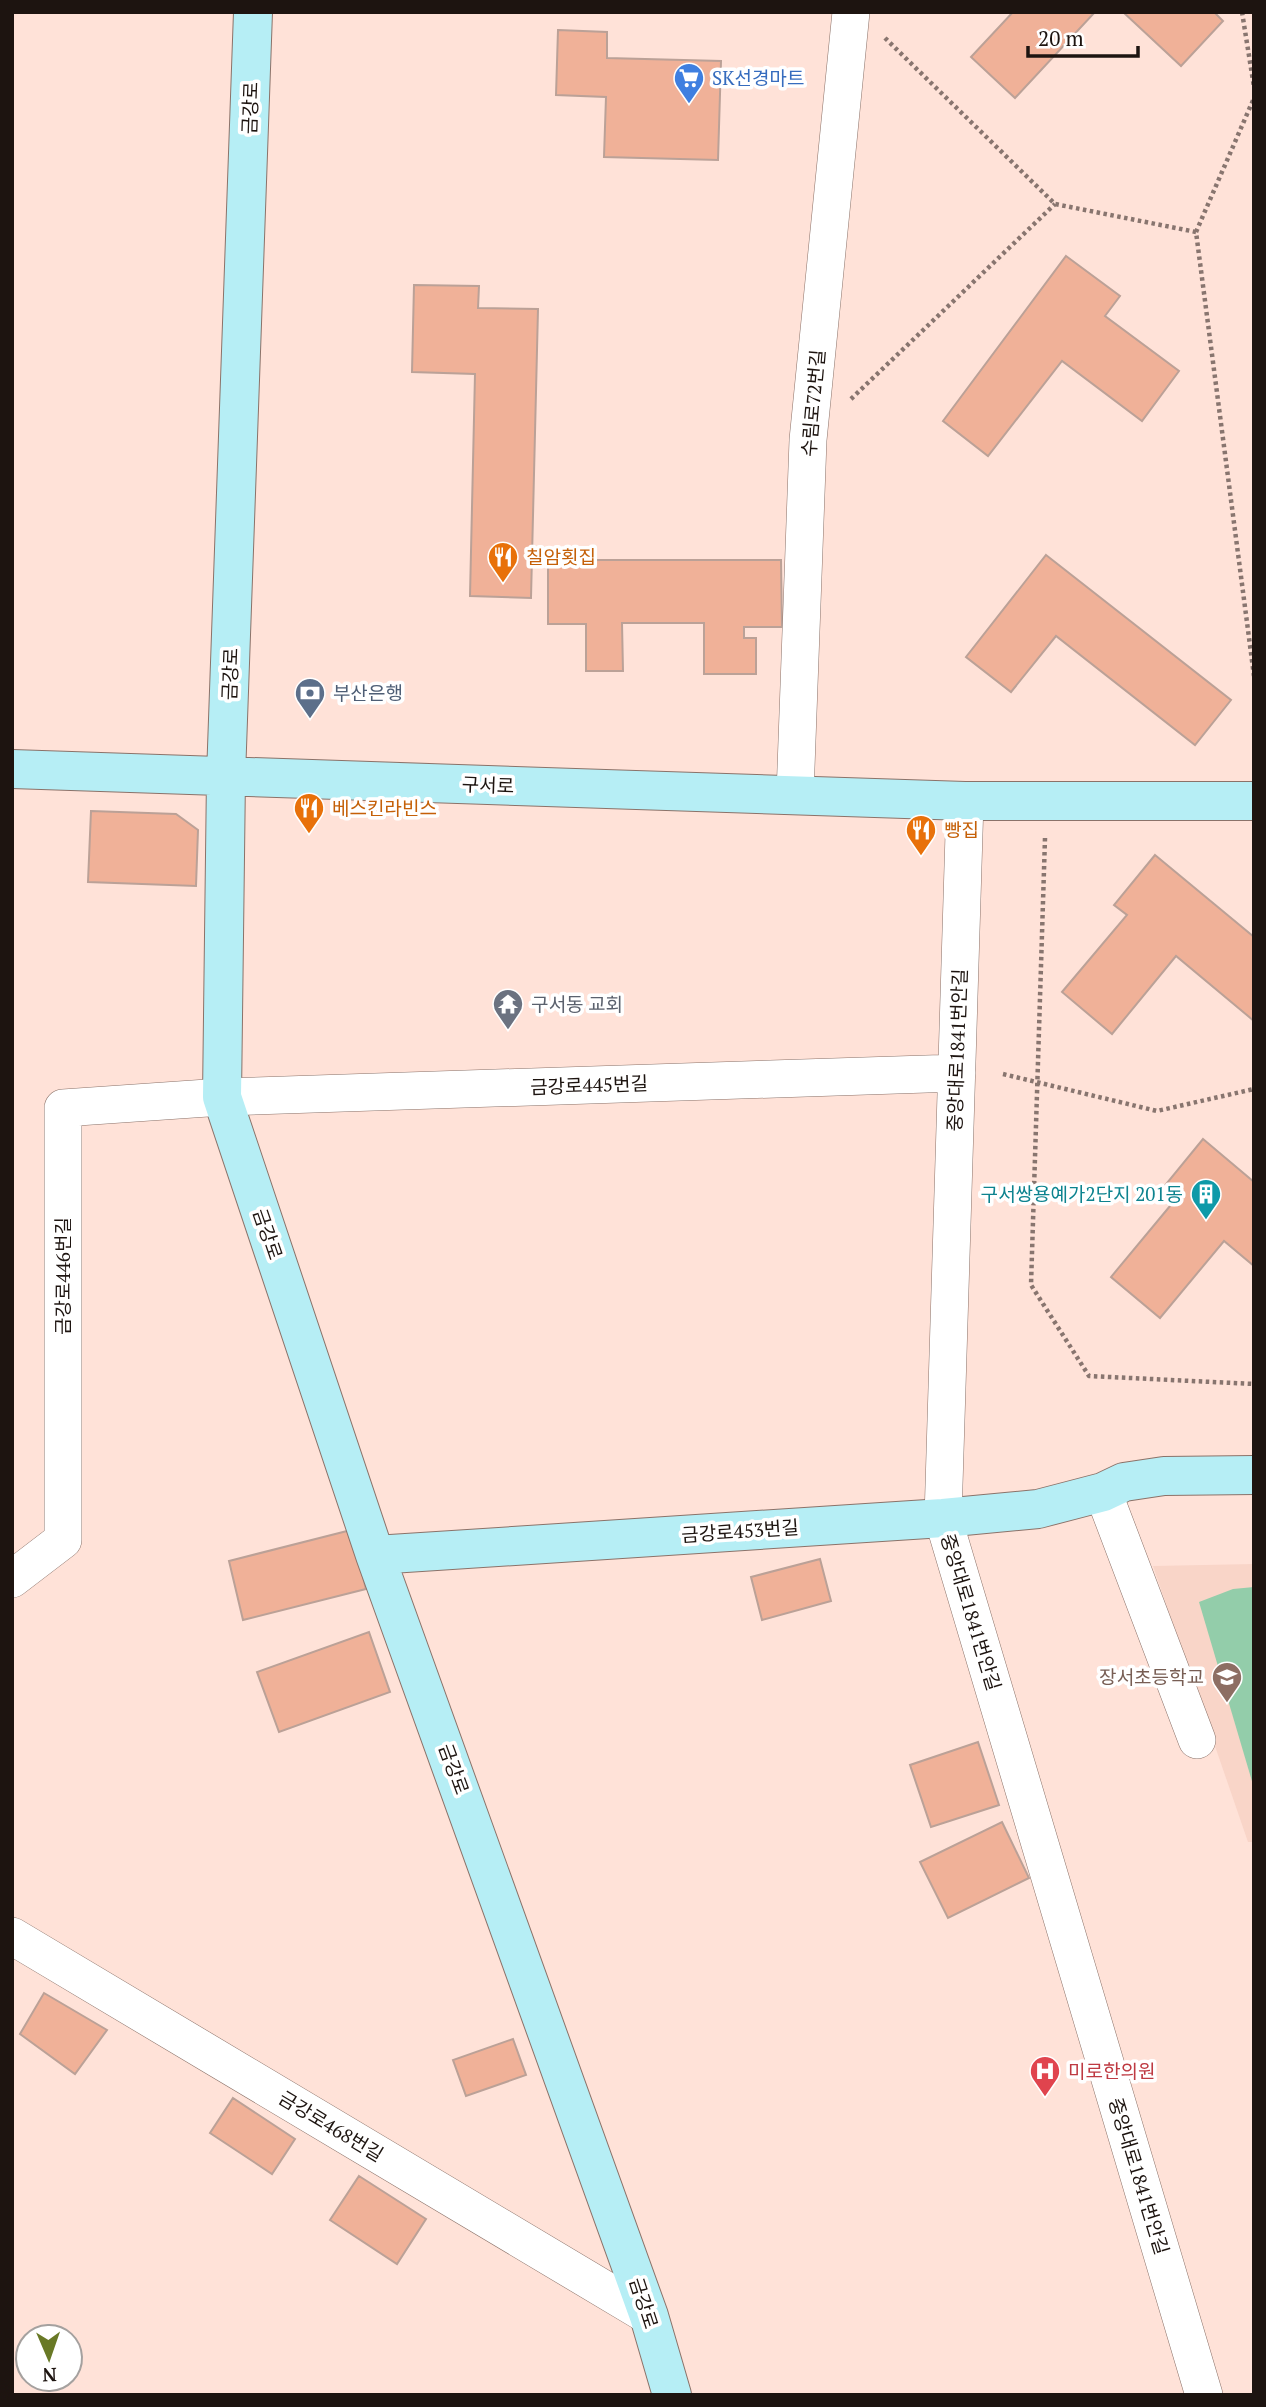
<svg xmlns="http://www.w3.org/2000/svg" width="1266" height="2407" viewBox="0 0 1266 2407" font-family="'PT Serif','Noto Sans KR',serif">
  <rect width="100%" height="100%" fill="#ffe2d8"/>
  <!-- built -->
  <path fill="#f9d5c8" d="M1254,1564V1842H1248L1153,1566Z"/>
  <!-- green -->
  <path fill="#93cdaa" d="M1254,1587V1788L1199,1602L1233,1589Z"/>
  <!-- building -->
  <path fill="#f0b198" stroke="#bba197" stroke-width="2" d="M1013,12H1095L1015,98L971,57Z
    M1123,12H1214L1223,21L1181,66Z
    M558,30L607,32V58L721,61L718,160L604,157L606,97L556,95Z
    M1066,256L1120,296L1105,316L1179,371L1142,421L1062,361L988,456L943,421Z
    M414,285L479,286L478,308L538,309L531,598L470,596L475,374L412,372Z
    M1046,555L1231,700L1195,745L1056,636L1011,692L966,657Z
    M548,560H781L782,627H744V638H756V674H704V623H622L623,671H586V624H548Z
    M91,811L176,814L198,830L196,886L88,882Z
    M1155,855L1254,937V1021L1176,956L1112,1034L1062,992L1127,915L1114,905Z
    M1203,1139L1254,1182V1266L1224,1241L1160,1318L1111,1277L1175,1200L1162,1189Z
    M351,1530L366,1589L243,1620L229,1561Z
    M820,1559L831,1601L762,1620L751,1577Z
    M369,1632L390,1692L279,1732L257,1672Z
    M978,1742L999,1805L931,1827L910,1765Z
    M1002,1822L1029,1878L948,1918L920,1862Z
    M44,1993L107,2030L75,2074L20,2034Z
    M513,2039L526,2075L466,2096L453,2060Z
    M233,2098L295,2139L272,2174L210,2133Z
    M359,2176L426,2219L397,2264L330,2220Z"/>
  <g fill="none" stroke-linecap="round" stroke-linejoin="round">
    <!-- street casing -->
    <g stroke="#8b7269" stroke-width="38">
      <path id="street" d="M795,795L808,440L851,12
        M965,801L943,1518L1204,2395
        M1103,1492L1197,1740
        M12,1579L63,1540V1108L222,1097L957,1073
        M12,1936L649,2316"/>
    </g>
    <!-- secondary casing -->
    <g stroke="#8b7269" stroke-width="40">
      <path id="secondary" d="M253,12L226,776L222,1097L375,1555L649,2316L672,2395
        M12,769L965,801H1254
        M375,1555L943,1518L1038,1509L1103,1492L1124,1482L1164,1476L1254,1475"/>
    </g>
    <!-- path -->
    <path stroke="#88756f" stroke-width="4.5" stroke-dasharray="3.5 3.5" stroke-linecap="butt" d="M1242,12L1254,87
      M885,38L1055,204L1196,232L1254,676
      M1196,232L1254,98
      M851,399L1055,204
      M1045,838L1031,1285L1089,1376L1254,1384
      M1003,1074L1157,1111L1254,1089"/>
    <!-- street -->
    <use href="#street" stroke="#fff" stroke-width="37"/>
    <!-- secondary -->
    <use href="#secondary" stroke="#b6eef5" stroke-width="38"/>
  </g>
  <!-- icons -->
  <defs>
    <g id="supermarket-pin" transform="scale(1.575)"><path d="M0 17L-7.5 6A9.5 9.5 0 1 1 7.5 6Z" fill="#3f7fe0" stroke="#fff"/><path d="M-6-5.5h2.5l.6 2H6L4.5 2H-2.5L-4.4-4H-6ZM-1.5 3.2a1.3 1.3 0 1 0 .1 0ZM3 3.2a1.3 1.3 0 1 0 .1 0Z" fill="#fff"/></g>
    <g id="restaurant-pin" transform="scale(1.575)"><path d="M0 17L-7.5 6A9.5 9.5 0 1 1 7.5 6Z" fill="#e8710a" stroke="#fff"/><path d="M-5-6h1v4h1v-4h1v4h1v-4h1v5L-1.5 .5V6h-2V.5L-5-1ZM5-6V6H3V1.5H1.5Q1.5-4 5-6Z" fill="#fff"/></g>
    <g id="bank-pin" transform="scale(1.575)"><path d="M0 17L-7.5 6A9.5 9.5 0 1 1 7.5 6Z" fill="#5c6f8a" stroke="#fff"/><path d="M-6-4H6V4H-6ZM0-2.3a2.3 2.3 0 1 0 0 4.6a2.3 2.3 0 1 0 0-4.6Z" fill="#fff"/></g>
    <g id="temple-pin" transform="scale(1.575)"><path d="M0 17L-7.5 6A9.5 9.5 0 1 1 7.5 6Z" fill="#6b7280" stroke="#fff"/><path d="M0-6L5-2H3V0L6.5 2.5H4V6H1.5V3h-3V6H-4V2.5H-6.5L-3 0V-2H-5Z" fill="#fff"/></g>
    <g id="building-pin" transform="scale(1.575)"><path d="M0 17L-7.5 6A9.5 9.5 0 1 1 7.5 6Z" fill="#0f9aa8" stroke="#fff"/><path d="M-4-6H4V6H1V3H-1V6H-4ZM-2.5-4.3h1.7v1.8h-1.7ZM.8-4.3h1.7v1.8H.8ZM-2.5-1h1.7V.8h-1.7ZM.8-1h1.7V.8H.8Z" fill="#fff"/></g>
    <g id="school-pin" transform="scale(1.575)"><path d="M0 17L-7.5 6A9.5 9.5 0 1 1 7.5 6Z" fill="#8d6e63" stroke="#fff"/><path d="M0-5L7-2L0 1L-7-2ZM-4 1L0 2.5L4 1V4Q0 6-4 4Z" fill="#fff"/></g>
    <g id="hospital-pin" transform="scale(1.575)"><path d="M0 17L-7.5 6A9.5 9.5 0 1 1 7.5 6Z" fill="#e0444e" stroke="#fff"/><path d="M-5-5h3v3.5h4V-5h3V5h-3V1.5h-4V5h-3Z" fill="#fff"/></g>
  </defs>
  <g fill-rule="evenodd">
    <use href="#supermarket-pin" x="689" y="78"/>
    <use href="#restaurant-pin" x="503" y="557"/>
    <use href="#bank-pin" x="310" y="693"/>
    <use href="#restaurant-pin" x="309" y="808"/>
    <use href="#restaurant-pin" x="921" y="830"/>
    <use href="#temple-pin" x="508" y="1004"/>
    <use href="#building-pin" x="1206" y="1194"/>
    <use href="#school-pin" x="1227" y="1677"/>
    <use href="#hospital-pin" x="1045" y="2071"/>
  </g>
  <g text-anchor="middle" stroke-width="7" stroke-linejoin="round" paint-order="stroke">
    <!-- shop labels -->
    <g font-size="19" fill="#366cbe" stroke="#fff" text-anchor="start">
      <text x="712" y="85">SK선경마트</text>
    </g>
    <!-- street labels -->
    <g font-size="19" fill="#1d1410" stroke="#fff">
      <text transform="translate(250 108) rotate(-88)" y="7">금강로</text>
      <text transform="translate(813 403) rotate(-85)" y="7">수림로72번길</text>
      <text transform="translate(230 674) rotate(-88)" y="7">금강로</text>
      <text transform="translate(488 785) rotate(2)" y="7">구서로</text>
      <text transform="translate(957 1050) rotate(-88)" y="7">중앙대로1841번안길</text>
      <text transform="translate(589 1085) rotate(-2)" y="7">금강로445번길</text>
      <text transform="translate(268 1234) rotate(71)" y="7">금강로</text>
      <text transform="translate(63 1276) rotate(-90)" y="7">금강로446번길</text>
      <text transform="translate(740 1531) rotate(-4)" y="7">금강로453번길</text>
      <text transform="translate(971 1612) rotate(73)" y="7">중앙대로1841번안길</text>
      <text transform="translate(454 1769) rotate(70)" y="7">금강로</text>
      <text transform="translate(331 2126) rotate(31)" y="7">금강로468번길</text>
      <text transform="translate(1139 2176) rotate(73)" y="7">중앙대로1841번안길</text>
      <text transform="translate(644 2303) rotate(72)" y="7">금강로</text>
    </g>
    <!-- food labels -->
    <g font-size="19" fill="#c56008" stroke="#fff" text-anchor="start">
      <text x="526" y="564">칠암횟집</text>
      <text x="332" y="815">베스킨라빈스</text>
      <text x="944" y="837">빵집</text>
    </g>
    <!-- service labels -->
    <g font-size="19" fill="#4e5e75" stroke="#fff" text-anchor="start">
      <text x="333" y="700">부산은행</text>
    </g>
    <!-- worship labels -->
    <g font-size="19" fill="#5b616d" stroke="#fff" text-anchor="start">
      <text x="531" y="1011">구서동 교회</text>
    </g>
    <!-- culture labels -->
    <g font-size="19" fill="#0d838f" stroke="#fff" text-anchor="end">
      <text x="1183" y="1201">구서쌍용예가2단지 201동</text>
    </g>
    <!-- education labels -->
    <g font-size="19" fill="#785e54" stroke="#fff" text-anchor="end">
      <text x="1204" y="1684">장서초등학교</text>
    </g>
    <!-- health labels -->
    <g font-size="19" fill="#be3a42" stroke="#fff" text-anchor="start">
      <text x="1068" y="2078">미로한의원</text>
    </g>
  </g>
  <!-- border -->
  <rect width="1266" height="2407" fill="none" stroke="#1d1410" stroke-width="28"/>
  <!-- north arrow -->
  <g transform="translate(49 2358) rotate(178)"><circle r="33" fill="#ffffff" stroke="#a5a19f" stroke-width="2"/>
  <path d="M0-5L12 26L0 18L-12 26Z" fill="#697926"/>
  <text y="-10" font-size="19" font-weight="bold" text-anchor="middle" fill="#1d1410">N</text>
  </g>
  <!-- scale -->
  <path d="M1028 46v10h110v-10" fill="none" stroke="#1d1410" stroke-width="3.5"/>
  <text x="1038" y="46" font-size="21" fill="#1d1410" stroke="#ffffff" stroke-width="5" paint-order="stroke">20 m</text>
</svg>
